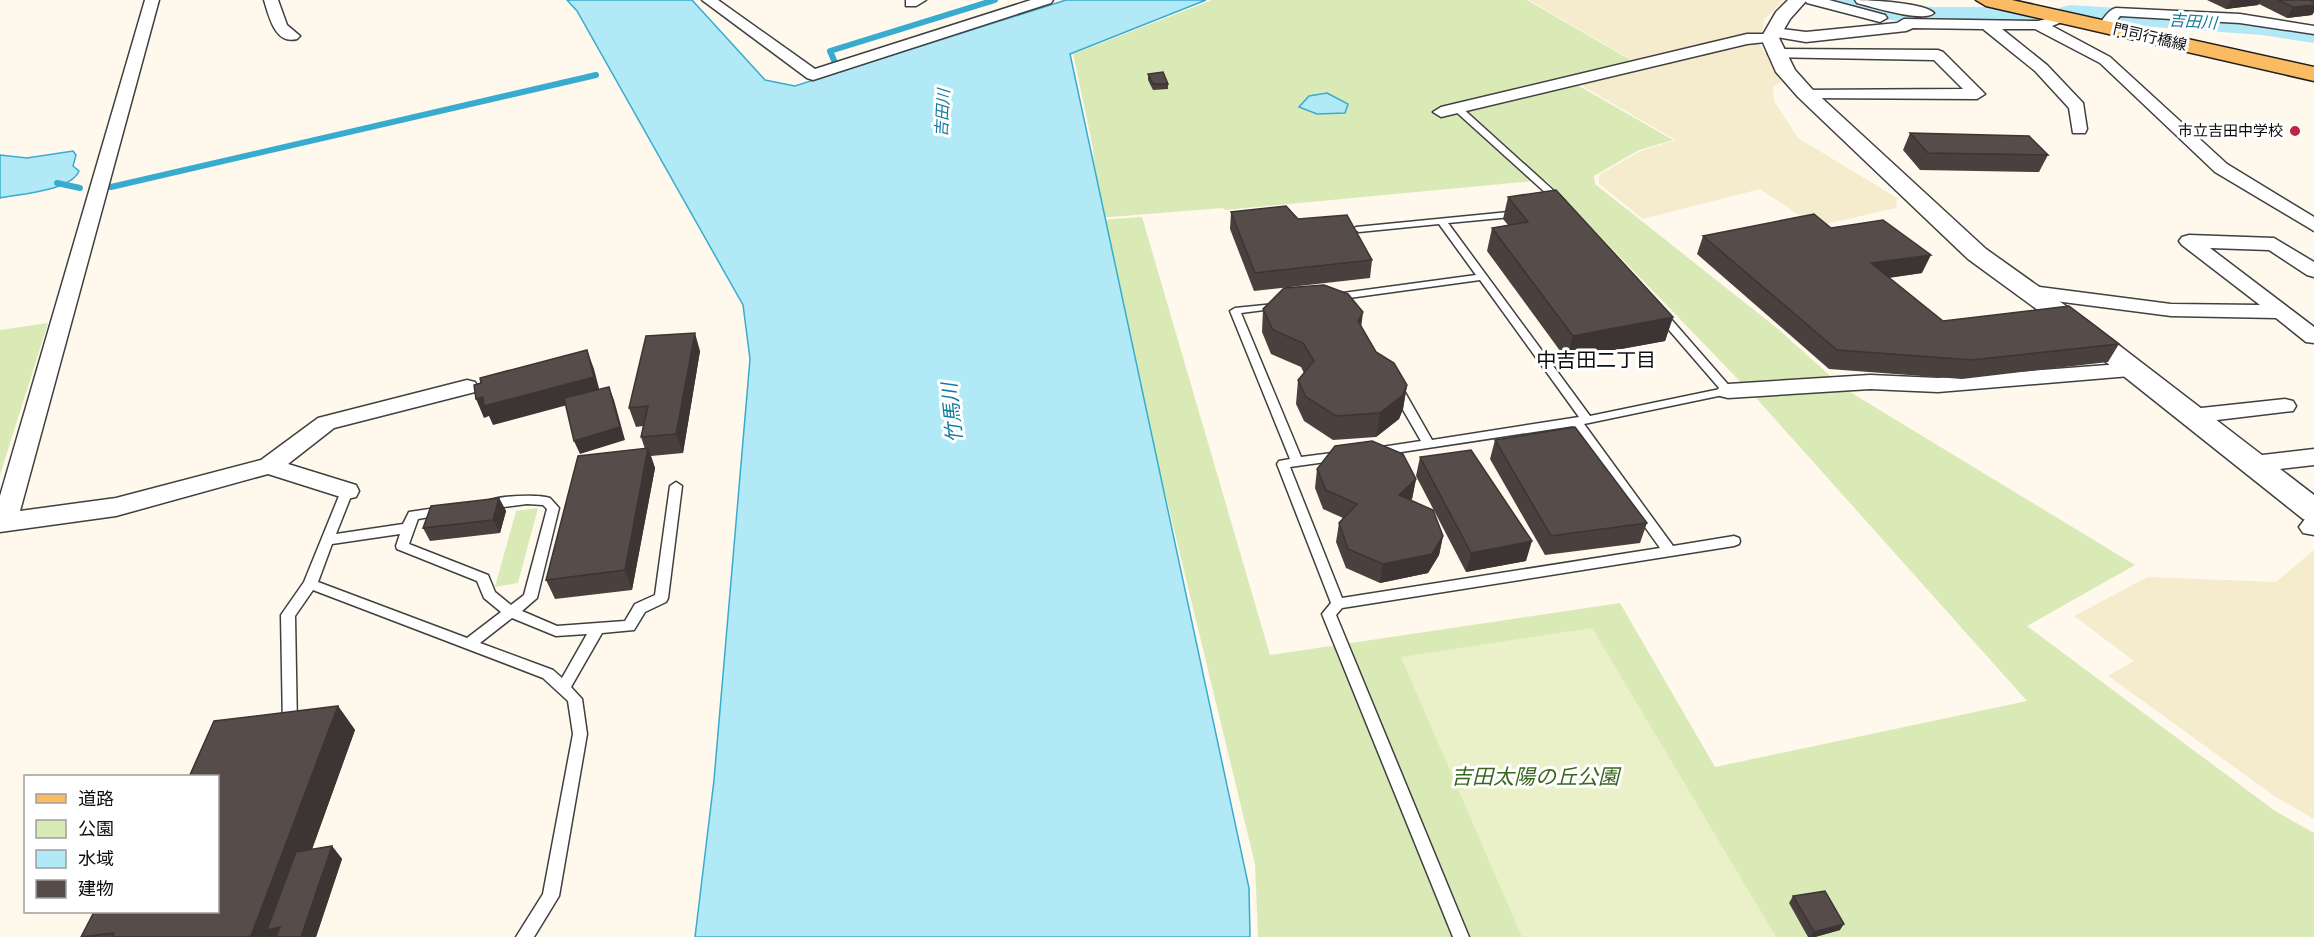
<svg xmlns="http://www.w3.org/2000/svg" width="2314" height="937" viewBox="0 0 2314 937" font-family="'Roboto Serif','Noto Sans JP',serif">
  <rect width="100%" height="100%" fill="#fff8ed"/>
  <!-- farmland -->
  <path fill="#f5ebcd" d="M1529,0H1784L1764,20L1762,32L1632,60Z
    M1748,42L1760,44L1782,81L1773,87L1774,101L1798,138L1897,198L1896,208L1816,226L1760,189L1643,219L1599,184V175L1641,151L1676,140L1577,83Z
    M2314,550V819L2276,797L2108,676L2134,661L2074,616L2148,577L2276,582Z"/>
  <!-- green -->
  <path fill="#daeab7" d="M1212,0H1527L1641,66L1574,83L1673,140L1639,150L1594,176L1595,184L1778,329L1845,389L2135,565L2027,626L2275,811L2314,833V937H1258L1255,864L1099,220L1142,217L1270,655L1620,603L1715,767L2027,701L1757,399L1546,180L1225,210L1223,208L1098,218L1093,148L1073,54Z
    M48,323L0,475V330Z
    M538,508L518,583L495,587L516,511Z"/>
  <!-- pitch -->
  <path fill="#eaf1c8" d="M1592,628L1776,937H1522L1401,657Z"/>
  <!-- water -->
  <path fill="#b1e9f7" stroke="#37accf" stroke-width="1.5" d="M567,0H692L765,80L795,86L1066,0H1206L1070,54L1249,888L1250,937H695L714,780L750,359L743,305L577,11Z
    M1327,93L1348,104L1345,113L1317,114L1299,107L1309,96Z
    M73,151L76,155L73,166L79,171C71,191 19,194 0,198V155L27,158Z"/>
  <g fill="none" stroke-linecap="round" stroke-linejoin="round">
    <!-- stream -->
    <path stroke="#37accf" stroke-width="6" d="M836,65L830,51L995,0
      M57,183L80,188
      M111,187L596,75"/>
    <!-- river -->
    <path fill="#b1e9f7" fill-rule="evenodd" d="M1816,0H1868L1933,7H2036L2047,10L2051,16L2047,22L2036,25C1962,26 1892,26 1821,6Z
      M2070,5L2262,17L2314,25V43L2262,35L2059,20L2055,14L2059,8Z"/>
    <!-- service casing -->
    <g stroke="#404040" stroke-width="3">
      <path id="service" d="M1454,106H1460L1564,200V204H1558L1454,110Z
        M1519,211L1522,212V216L1448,223L1590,416L1720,389L1656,315L1655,313L1660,310L1664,311L1732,389L1734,391L1732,393L1728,394L1584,424L1673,546L1734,536L1739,538L1740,541L1739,544L1734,546L1342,608L1336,615L1469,937H1453L1322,614L1331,603L1277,464L1279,461L1290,459L1230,311L1235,308L1284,303L1285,305L1280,308L1241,313L1301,457L1340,452L1346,456L1340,460L1290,467L1342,598L1660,548L1573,426L1375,456L1369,452L1375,448L1421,441L1391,389L1397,386L1403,389L1432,440L1579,417L1480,280L1349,298L1353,304L1348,307L1344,306L1338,296L1343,293L1476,275L1439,224L1359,232L1354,229L1356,227Z
        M676,482L682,486L668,598L666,602L645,612L634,630L602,633L571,687L582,699L587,734L559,896L534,937H516L543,894L573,734L568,701L543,678L313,590L295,616L297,727L295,731L290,733L285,731L283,727L281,615L304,582L341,491L347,487L353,491L336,534L403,524L409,512L443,507L447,508L449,511L447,514L418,519L409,544L488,575L495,592L511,605L524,595L547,509L543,505L527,504L487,509L481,505C490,495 537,494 550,498L559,508L537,598L522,611L557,626L625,621L635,604L655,595L670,486ZM400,534L396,546L397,549L477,581L484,598L501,612L467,638L318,582L332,544ZM512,618L556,636L587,634L562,678L553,670L480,643Z"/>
    </g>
    <!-- minor casing -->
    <g stroke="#404040" stroke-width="3">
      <path id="minor" d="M145,0H159L20,511L116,498L261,460L318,418L467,380L475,382L478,387L475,392L334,428L288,464L356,485L359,491L356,497L347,499L268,474L116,516L0,532V496Z
        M264,0H278L287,25L300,36L297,39C275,45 269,16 264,0Z
        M702,0H718L815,69L1031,0H1053L1051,3L813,80L807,78Z
        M906,0H926L916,6H906Z
        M1805,0H1829L1885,15L1887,18L1880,22L1807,3Z
        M1855,0C1870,0 1925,3 1934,13C1924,23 1872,7 1857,3Z
        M2116,8L2240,14L2314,26V34L2240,23L2120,16L2110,30H2100L2098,27C2102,20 2108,10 2116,8Z
        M2058,12L2065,16L2064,21L2052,26L2110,57L2227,164L2314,217V231L2215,172L2100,63L2035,29H2002L2047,65L2083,103L2087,129L2085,133H2073L2069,108L2035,71L1983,29L1913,28L1906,31L1806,42L1777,37L1775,41L1747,44L1441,117L1433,112L1441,107L1747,34H1767L1768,29L1773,28L1806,32L1897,23L1904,19L2038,21L2050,18L2053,13Z
        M1776,49L1938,50L1943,52L1985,94L1977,99L1805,98L1799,96L1797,93L1799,90L1963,89L1934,60L1771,57L1768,54Z
        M2189,235L2274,238L2314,262V277L2307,275L2269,250L2210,248L2314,327V343L2306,342L2276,318L2171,316L2025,297L2018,295L2015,291L2018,287L2025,285L2171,304L2260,305L2182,245L2179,241L2182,237Z
        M2134,363L2142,365L2145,370L2142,375L1938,392L1870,389L1728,398L1720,396L1717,391L1720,386L1728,384L1870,375L1938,378Z
        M2285,399L2293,401L2296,406L2293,411L2192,423L2184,421L2181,416L2184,411L2192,409Z
        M2314,449V465L2254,472L2246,470L2242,464L2246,458L2254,456Z
        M2314,516V535L2303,533L2299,527L2305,519Z"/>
    </g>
    <!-- tertiary casing -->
    <g stroke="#404040" stroke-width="3">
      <path id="tertiary" d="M1788,0H1807L1790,19L1779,38L1795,70L1812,89L1986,249L2090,323L2314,495V522L2303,519L2072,335L1968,259L1798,97L1776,72L1761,38L1776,12Z"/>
    </g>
    <!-- primary casing -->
    <g stroke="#1e1e1e" stroke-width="3">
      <path id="primary" d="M1976,0H2012L2314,67V81L1986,6Z"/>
    </g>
    <!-- service -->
    <use href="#service" fill="#fff" fill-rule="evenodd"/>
    <!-- minor -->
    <use href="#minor" fill="#fff" fill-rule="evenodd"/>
    <!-- tertiary -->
    <use href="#tertiary" fill="#fff" fill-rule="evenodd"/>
    <!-- primary -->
    <use href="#primary" fill="#fabb62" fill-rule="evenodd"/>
  </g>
  <!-- wall -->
  <path fill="#4a413f" d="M2207,0H2314V12L2312,15L2287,18L2259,4L2258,5L2226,9Z
    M1148,74L1168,84V89L1153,90L1148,80Z
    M1910,133L2048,155L2039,172L1920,170L1903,150Z
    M1508,197L1673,317L1665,341L1566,359L1487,251L1492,228L1508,225L1503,219Z
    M1231,212L1298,219L1372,260L1370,278L1254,291L1230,229Z
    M1831,228L1922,273L1889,278L1943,321L2119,344L2108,362L1962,379L1829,369L1697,254L1703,236Z
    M1263,309L1361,327L1376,352L1407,385L1403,409L1399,419L1376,437L1333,440L1304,421L1296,404L1298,380L1304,373L1301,367L1271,354L1262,332Z
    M700,351L683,453L651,456L655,468L632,590L555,599L546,580L645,449L641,437L643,426L636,427L629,408Z
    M1495,440L1647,523L1640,543L1545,555L1490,459Z
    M1420,457L1526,561L1466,572L1416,476Z
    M1317,469L1416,479L1412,499L1411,500L1443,536L1439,555L1428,573L1380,583L1346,568L1336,542L1339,523L1343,518L1323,509L1315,488Z
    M499,498L506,511L500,533L430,541L423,528Z
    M338,706L355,730L312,849L332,846L342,859L316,937H81L218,912Z
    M1793,896L1840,930L1815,937H1808L1789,903Z"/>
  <!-- shaded-wall -->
  <path fill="#3c3533" d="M2231,0H2261L2258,5L2226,9Z
    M2314,5V12L2312,15L2287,18L2293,7Z
    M1931,255L1922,273L1863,281L1871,263Z
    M1363,312L1360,336L1358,321Z
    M1673,317L1665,341L1566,359L1573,336Z
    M695,333L700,351L683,453L676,434Z
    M587,350L594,369L601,396L493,425L489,416L484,418L476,399Z
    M1407,385L1403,409L1399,419L1376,437L1380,413Z
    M609,387L614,400L625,440L580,454L574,441Z
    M648,448L655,468L632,590L625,570Z
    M1416,479L1412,499L1396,514L1399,495Z
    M499,498L506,511L500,533L493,520Z
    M1443,536L1439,555L1428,573L1380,583L1383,564Z
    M1532,541L1526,561L1466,572L1471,553Z
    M338,706L355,730L283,930L289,937H252L251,936Z
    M332,846L342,859L316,937H301Z
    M1844,924L1840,930L1815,937H1810L1814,932Z"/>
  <!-- building -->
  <path fill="#564c49" stroke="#3c3533" stroke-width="1.5" d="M2278,0H2310L2314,2V5L2293,7Z
    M1163,72L1168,84H1153L1148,74Z
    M1910,133L2029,136L2048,155L1928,153Z
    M1556,190L1673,317L1573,336L1492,228L1528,222L1508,197Z
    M1286,206L1298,219L1347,215L1372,260L1255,273L1231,212Z
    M1814,214L1831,228L1883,220L1931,255L1871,263L1943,321L2069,306L2119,344L1972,360L1837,350L1703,236Z
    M1324,285L1348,294L1363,312L1358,321L1376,352L1394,363L1407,385L1403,395L1380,413L1336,416L1306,397L1298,380L1314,361L1303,343L1273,330L1263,309L1284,288Z
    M695,333L676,434L641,437L648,406L629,408L646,336Z
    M587,350L594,377L484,406L483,397L476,399L474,385L481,383L480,378Z
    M609,387L620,427L574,441L564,398Z
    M1575,427L1647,523L1551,536L1495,440Z
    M1372,441L1403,454L1416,479L1399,495L1433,510L1443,536L1432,554L1383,564L1348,549L1339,523L1357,504L1326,490L1317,469L1335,446Z
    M648,448L625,570L546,580L578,456Z
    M1471,450L1532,541L1471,553L1420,457Z
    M499,498L493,520L423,528L431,506Z
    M338,706L251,936L244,937H112L114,933L81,937L94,912H218V777H189L214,721Z
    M332,846L301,937H276L280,927L267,930L296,852Z
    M1825,891L1844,924L1814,932L1793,896Z"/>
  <!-- markers -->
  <circle fill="#bf2345" stroke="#fff" stroke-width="2" cx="2295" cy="131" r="6"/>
  <g text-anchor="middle" stroke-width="6" stroke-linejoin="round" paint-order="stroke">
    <!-- far-street labels -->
    <g font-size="15" fill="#0d0d0d" stroke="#fff">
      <text transform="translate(2150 37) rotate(13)" y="5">門司行橋線</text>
    </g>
    <!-- far-poi labels -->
    <g font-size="15" fill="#0d0d0d" stroke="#fff" text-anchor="end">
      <text x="2283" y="136">市立吉田中学校</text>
    </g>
    <!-- far-water labels -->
    <g font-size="16" font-style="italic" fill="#157ba0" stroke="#fff">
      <text transform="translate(2193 21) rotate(4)" y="6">吉田川</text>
      <text transform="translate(942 113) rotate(-87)" y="6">吉田川</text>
    </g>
    <!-- neighbourhood labels -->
    <g font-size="20" fill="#0d0d0d" stroke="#fff">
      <text x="1596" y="367">中吉田二丁目</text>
    </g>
    <!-- water labels -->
    <g font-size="20" font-style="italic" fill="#157ba0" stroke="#fff">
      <text transform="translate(952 413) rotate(-96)" y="7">竹馬川</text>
    </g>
    <!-- near-park labels -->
    <g font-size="21" font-style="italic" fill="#38661d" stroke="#fff">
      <text x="1535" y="784">吉田太陽の丘公園</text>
    </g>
  </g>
  <!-- legend -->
  <rect x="24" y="775" width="195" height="138" fill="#ffffff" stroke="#9e9e9e" stroke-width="1.5"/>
  <rect x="36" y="794" width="30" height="9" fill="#fabb62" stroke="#9e9e9e" stroke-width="1.5"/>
  <text x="78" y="805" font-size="18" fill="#0d0d0d">道路</text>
  <rect x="36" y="820" width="30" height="18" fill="#daeab7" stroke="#9e9e9e" stroke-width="1.5"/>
  <text x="78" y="835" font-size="18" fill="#0d0d0d">公園</text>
  <rect x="36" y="850" width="30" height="18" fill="#b1e9f7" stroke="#9e9e9e" stroke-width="1.5"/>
  <text x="78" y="865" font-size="18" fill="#0d0d0d">水域</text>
  <rect x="36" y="880" width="30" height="18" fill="#564c49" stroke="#9e9e9e" stroke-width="1.5"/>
  <text x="78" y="895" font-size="18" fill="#0d0d0d">建物</text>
</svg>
